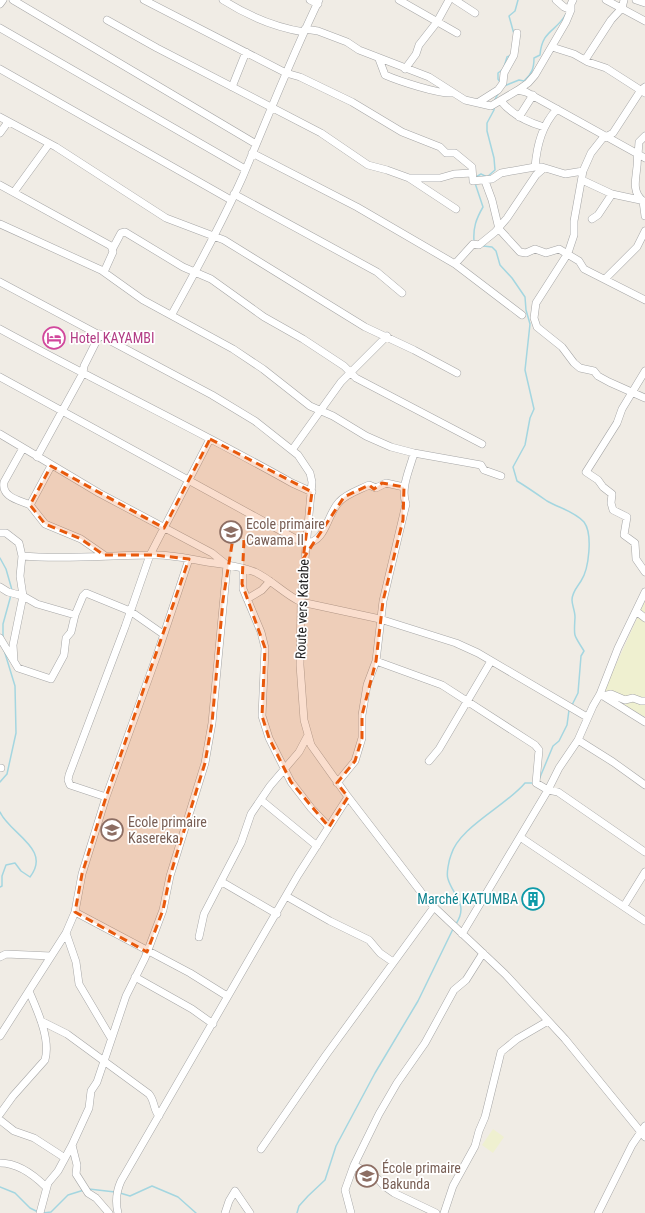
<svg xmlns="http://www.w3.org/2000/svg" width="645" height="1213" viewBox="0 0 645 1213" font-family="'Roboto Condensed',sans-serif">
  <rect width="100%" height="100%" fill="#f0ece5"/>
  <!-- farmland -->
  <path fill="#eff0d0" d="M645,601V717L603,693Z
    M493,1129L504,1137L493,1153L482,1145Z"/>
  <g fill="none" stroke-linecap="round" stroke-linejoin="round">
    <!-- stream -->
    <path stroke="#a4d6e0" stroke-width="1.5" d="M514,34L509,16L515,11L518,0
      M504,67L507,57L511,55
      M500,82L498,79V73L502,70
      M504,86L519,80L524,81C532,74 534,68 534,58L540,55C542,30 556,32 566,14
      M494,101L498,94
      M476,177L481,174L487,177L495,170L494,158L487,131V123L494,110V106
      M474,241C473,228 476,219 483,207L475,183
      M483,246L492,247L496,251L500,265L512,278L525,297L526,310L530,324L525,370L534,409L530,418L525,445L513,467L517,481C527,487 537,494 547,501C559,508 574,511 584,522C593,534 589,569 581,581C578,586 572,592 572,600C572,605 575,611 575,617C574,638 573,633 584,651L581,656L578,693L572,705
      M0,558L6,569L12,590
      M3,638V624L11,595
      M0,782L7,774L16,733L15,686L4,650
      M538,782L553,746L559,741L567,725L569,710
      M0,812C10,834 52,849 30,877L21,871L15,863L6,865L2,876V886L0,887
      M456,924C469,904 453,896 448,879C446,874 449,860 451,855C459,827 506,806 525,783H533
      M0,1187L15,1193L30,1208L38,1212
      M89,1189L115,1192
      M120,1193L130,1196L152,1186L178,1197L196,1213
      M43,1213L51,1212L68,1195L84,1190
      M297,1213L299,1206L308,1196L325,1180L336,1146L375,1073L418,1001L453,929"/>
    <!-- minor casing -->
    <g stroke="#a6a6a6" stroke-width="8">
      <path id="minor" d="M13,0L256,144
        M144,0L286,73L300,77L352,102L402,132L440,147L446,153H455L472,167L473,181L492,179L501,173L535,167H542L565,174L583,171
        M223,0C248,16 274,27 304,32
        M310,0L318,4
        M399,0L457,33
        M455,0L475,13
        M556,0L564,7L571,10
        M606,0L645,21
        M636,0L645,3
        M0,4L3,0
        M107,20L157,48L321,133L368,165L387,170L409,178L456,209
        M0,28L245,169
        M305,29L318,31L347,42L359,50L429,77L465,100L491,106L518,90L526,92L645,158
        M552,47L574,54L588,62L606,68L645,93
        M379,59L385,75C399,81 438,94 452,93
        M585,60L611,20L622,8L624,0
        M0,69L231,200
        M405,69L416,54L419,45L437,22L449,0
        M232,87L246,52
        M645,87L641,90L613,133L602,139L591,153L583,171L574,221V235L568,253L536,303L534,318L537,327L562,347L574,363L580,368L594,371L598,376L609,382L645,398
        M518,90L528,83L535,75L566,22L571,10V4L573,0
        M501,101C512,115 527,122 544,127
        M479,102L498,90L503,83L504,73L514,55L517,33
        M0,117L56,147L166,218L224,240L365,327L414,350L457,373
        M519,117L533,95
        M0,133L8,122
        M252,153L357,207L455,264L522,315
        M637,154C640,170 628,189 643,201L645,216
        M638,155L639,142L645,136
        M535,167C537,145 542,125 557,109
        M409,178H440L454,174L472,173
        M582,180L612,194L645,201
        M485,181L492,200L499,229L520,252L526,253L535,249L546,253L559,249L579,261L584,269L645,300
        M0,185L111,246L113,252L104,272
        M14,192L49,144
        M234,194L377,272L402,293
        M592,219L598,215L612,194
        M0,224L101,270L143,300L233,349L263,369L310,406L333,416L366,436L391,447L414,453L481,465L484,470L501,476
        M113,248L121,233L125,232L183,267L211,279L264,317L303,339L344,366L356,378L482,444
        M455,264L473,244L479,245L495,232L507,218L536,175L544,168
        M605,279L637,247L645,231
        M0,282L212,395L255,421L298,455L310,473L312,482L301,602L300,665L304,720L311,745L348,797L421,892L434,907L505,974L565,1039L645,1137
        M172,314C197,269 222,223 243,176C268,117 291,58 319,0
        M0,329C97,382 196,429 292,483L312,492
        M645,371L622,409L617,423L586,472L598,480L603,487L612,494L611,503L613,510L627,517L624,535L635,543L636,559L645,572
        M0,377L305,544C327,541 326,516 339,502C346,494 359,490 369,485L376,488L386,483L404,487
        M0,434L99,493L212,553L227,565L212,723L205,763L170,876L163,910L145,958L126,996L97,1082L91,1091L89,1108L72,1145L77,1165L76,1174L88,1193L96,1198L109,1213
        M23,448L4,482C1,497 19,500 30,505
        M292,450L341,382L387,336
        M37,457L83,373L84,366L100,334
        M51,466L30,505L45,524L81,539L104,555
        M0,533H6L19,543L22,556L20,576L23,596L8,592L0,587
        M22,556C65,560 109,555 153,555C171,554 189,559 207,562C223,564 240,566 255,572C272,580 284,594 301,602L380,619L456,643L478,653L587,717
        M243,568V589L261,632L265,648L262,716L269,738L291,782L311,808L329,827
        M247,599L262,590L270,581
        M636,611L645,618
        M0,638L18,668L51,679L64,655L66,638L71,632L75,615L83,596L86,593L130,611L163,634
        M14,661L13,645L23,596L37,604L75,615
        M376,661L442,685L535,745L539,750L536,783L548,790L558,792L645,852
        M600,694L645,722
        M603,696L611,694L625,700L633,698L641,701H645
        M578,740L613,762L645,785
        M429,761L439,749L491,661
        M0,768H1
        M337,783L355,761L362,738V715L367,685L376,661L383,601L406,504C400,488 410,469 414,453
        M106,797L70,785L68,780L69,775L125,627L150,555L210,439
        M261,800L317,846
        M520,837L645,921
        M222,882L277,914
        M286,896L330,921L369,940L380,953L393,962
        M624,906L645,872
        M75,912L190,973L227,996
        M66,933L76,962L79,984L111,1038
        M462,934L548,790L559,768L578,740L593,706L600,694L618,648L645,592
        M199,937L204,914L241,843L251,814L270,786L299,752L308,735
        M0,957L6,954L51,956
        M135,977L192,1009L213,1024
        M41,1021L67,1034L149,1094C155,1101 153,1109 159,1116
        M0,1036L66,933L75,912L82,874L106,797L157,655L189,559
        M0,1114L13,1096L45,1060C51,1039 37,1010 29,991
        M0,1120L14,1131L34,1138L65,1158
        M261,1149L326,1055L434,907
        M0,1163C19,1163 34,1175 46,1187
        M354,1165L378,1179L384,1186L394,1193L436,1213
        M40,1213L48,1183L58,1171L72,1145
        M118,1213C115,1201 116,1192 121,1181L298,875L348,797
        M225,1213L229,1201L235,1191L250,1213
        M351,1213L345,1190L354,1165L379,1114L397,1083L425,1043L454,990L466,980L483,953
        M444,1213L453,1186L475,1146L479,1131L485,1117L501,1052L517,1039L548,1021
        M598,1213L632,1145L645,1126"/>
    </g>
    <!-- minor -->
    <use href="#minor" stroke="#fff" stroke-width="7"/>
  </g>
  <!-- marked area -->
  <path fill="#e8590c" fill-opacity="0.2" stroke="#e8590c" stroke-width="3" stroke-dasharray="8 5" stroke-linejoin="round" d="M210,439L312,492L303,559L344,497L369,485L374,489L382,483L404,487L403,520L383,601L376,661L362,715V738L355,761L337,783L348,797L329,827L291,782L269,738L262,716L265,648L242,584L244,539L233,538L223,600L212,723L205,763L170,876L163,910L147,952L75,912L82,874L106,797L189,559L154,555H104L81,539L45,524L30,505L51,466L164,528Z"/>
  <!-- icons -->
  <defs>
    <g id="hotel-ring" transform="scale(1.15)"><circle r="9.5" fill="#fff" stroke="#d1479c" stroke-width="1.5"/><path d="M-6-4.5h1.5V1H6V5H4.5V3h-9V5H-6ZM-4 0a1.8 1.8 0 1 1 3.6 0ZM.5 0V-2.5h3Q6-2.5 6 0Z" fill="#d1479c"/></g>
    <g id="school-ring" transform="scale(1.15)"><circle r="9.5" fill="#fff" stroke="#8d6e63" stroke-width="1.5"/><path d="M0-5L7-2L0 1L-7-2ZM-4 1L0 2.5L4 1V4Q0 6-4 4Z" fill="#8d6e63"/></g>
    <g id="building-ring" transform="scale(1.15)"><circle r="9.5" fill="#fff" stroke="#0f9aa8" stroke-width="1.5"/><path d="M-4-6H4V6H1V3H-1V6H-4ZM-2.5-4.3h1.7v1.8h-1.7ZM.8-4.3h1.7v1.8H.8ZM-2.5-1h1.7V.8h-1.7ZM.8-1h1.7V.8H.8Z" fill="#0f9aa8"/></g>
  </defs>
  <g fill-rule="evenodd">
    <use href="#hotel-ring" x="54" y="338"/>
    <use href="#school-ring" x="231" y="532"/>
    <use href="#school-ring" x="112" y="830"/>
    <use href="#building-ring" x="533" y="899"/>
    <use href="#school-ring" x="367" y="1176"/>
  </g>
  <g text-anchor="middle" stroke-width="3.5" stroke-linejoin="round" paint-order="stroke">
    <!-- hotel labels -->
    <g font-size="14" fill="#b23c85" stroke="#fff" text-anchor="start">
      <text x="70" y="343">Hotel KAYAMBI</text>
    </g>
    <!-- education labels -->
    <g font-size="14" fill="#785e54" stroke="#fff" text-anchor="start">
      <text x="246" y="529">Ecole primaire<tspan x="246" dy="16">Cawama II</tspan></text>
      <text x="128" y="827">Ecole primaire<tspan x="128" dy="16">Kasereka</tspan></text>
      <text x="382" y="1173">École primaire<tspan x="382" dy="16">Bakunda</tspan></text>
    </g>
    <!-- street labels -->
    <g font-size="14" fill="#1f1f1f" stroke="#fff">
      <text transform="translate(302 609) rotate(-88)" y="5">Route vers Katabe</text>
    </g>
    <!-- culture labels -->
    <g font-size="14" fill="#0d838f" stroke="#fff" text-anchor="end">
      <text x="518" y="904">Marché KATUMBA</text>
    </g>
  </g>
</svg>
